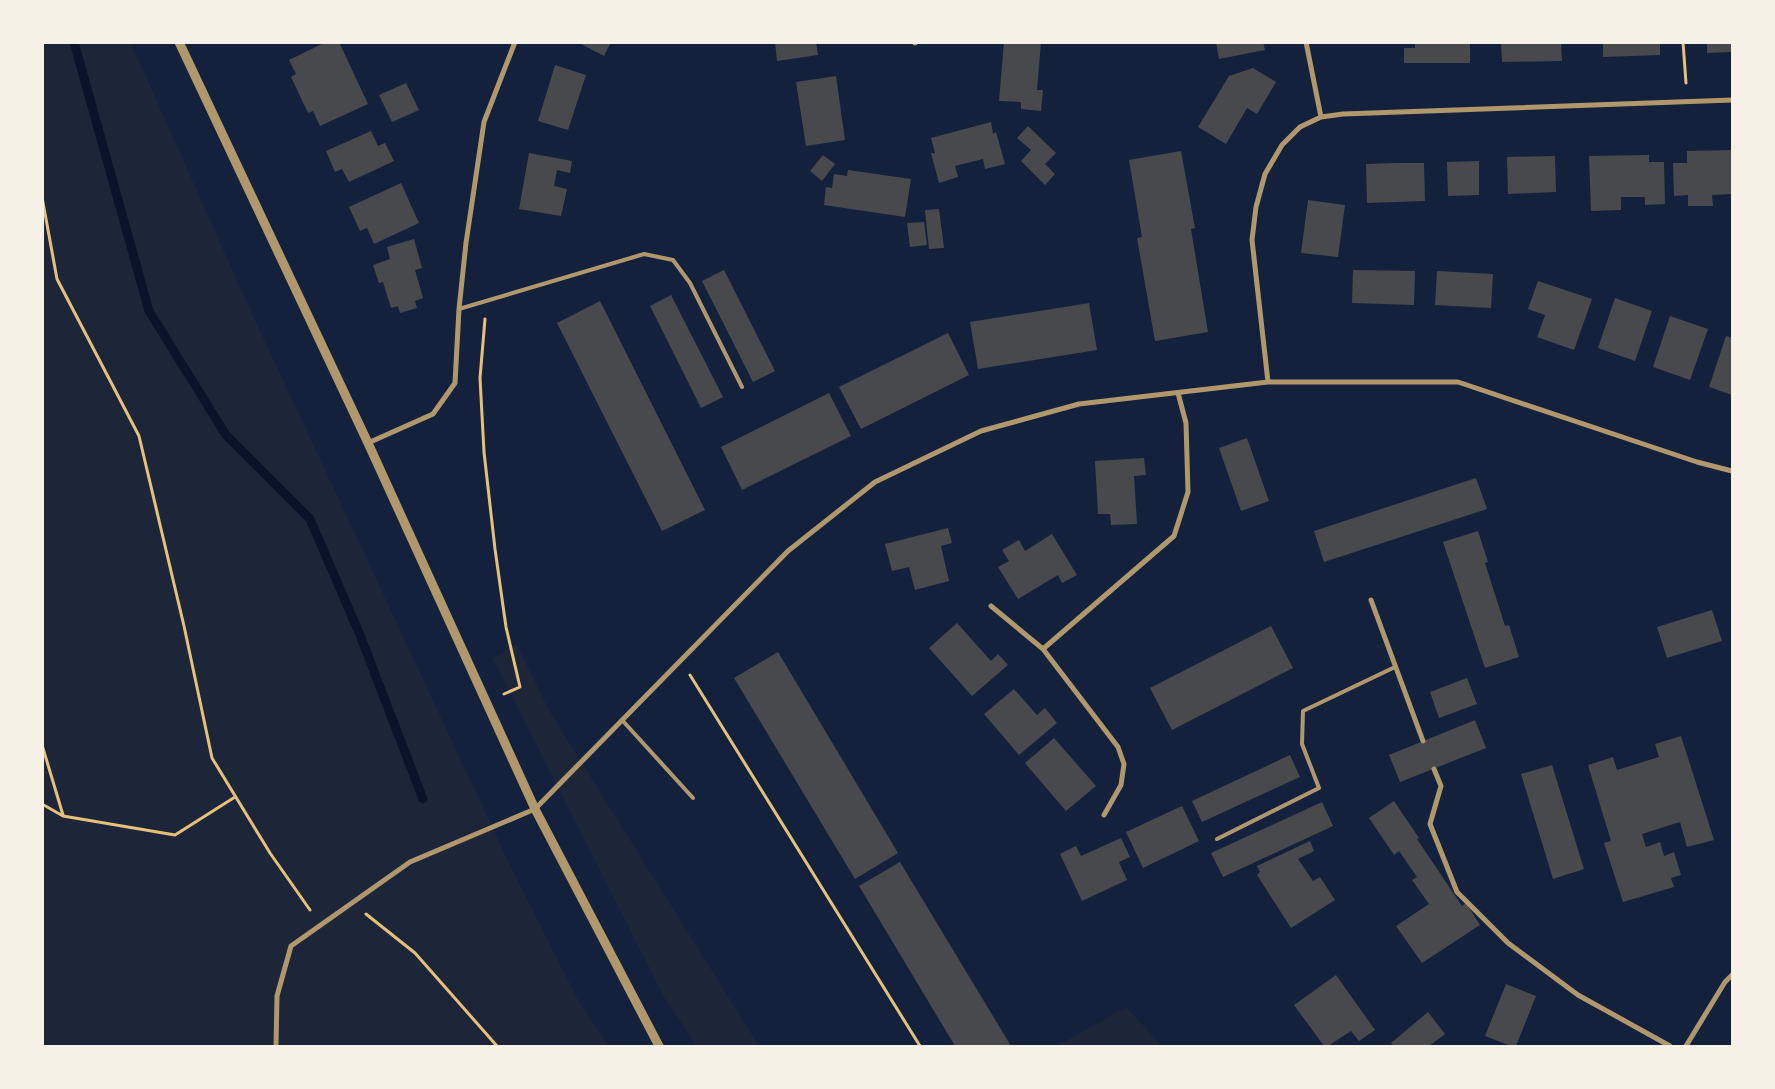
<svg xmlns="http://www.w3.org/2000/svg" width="1775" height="1089" viewBox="0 0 1775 1089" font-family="'Archivo Narrow',sans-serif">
  <rect width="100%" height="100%" fill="#14213d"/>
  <!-- green -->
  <path fill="#1d2539" d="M42,43H131L247,303L509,863L579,1002L609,1046H43Z
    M516,643L550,712L759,1046H697L664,997L493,658Z
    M1126,1007L1162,1046H1057Z"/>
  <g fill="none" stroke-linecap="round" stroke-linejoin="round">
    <!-- stream -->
    <path stroke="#0b132b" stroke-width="9" d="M74,42L149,311L226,435L310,519L360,635L423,799"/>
  </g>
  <!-- building -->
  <path fill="#48494c" d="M326,42H339L368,104L320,126L313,111L308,113L291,77L296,74L289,60Z
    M577,42H611L604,56Z
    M775,42H816L818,55L777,61Z
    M1004,42H1041L1037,90H1043L1041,111L1021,109V102L999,101Z
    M1216,42H1263L1265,50L1219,59Z
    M1415,42H1470V63H1404V48H1415Z
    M1501,42H1561L1562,61L1502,62Z
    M1603,42H1660V55L1603,57Z
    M1707,42H1732V52L1707,53Z
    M555,65L586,75L568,130L538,121Z
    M1253,68L1276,82L1257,114L1247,108L1226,144L1198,127L1229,76Z
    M836,76L845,140L806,146L796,82Z
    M406,83L419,110L392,122L379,95Z
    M991,122L993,134L996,132L1005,164L985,169L983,159L955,166L958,177L939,183L931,153H935L931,138Z
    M1028,126L1056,153L1045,164L1055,174L1045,185L1021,161L1031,150L1017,138Z
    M371,131L378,146L385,143L394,161L349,182L342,169L335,172L326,151Z
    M1732,150V194L1712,195L1713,206H1688V195L1674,196L1673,163H1687V151Z
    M1181,151L1195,228L1191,229L1208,332L1155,341L1137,238L1142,237L1129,160Z
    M529,153L572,161L570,173L557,170L554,186L567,189L561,216L519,209Z
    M823,155L835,164L822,181L810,171Z
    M1649,155V162H1664L1665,204L1645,205V197H1621V210L1591,211L1589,156Z
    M1555,156L1556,192L1508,194L1507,157Z
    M1479,161V195L1448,196L1447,162Z
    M1395,163H1424L1425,201L1367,203L1366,164Z
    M848,170L911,179L905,217L824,205L826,187L832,188L834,174L847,176Z
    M401,183L419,223L374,244L367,228L360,231L349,207Z
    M1308,200L1345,205L1338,257L1301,253Z
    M939,209L944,248L929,249L925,210Z
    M924,222L927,245L910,247L907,223Z
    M414,239L422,268L415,270L423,298L415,301L417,308L400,313L398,306L391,308L383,282L379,283L373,265L390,259L387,247Z
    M724,270L775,371L753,382L702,281Z
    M1353,270L1415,271L1414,305L1352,303Z
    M1437,271L1493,274L1491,308L1435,305Z
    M1538,281L1592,299L1574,350L1537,337L1545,315L1528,309Z
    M671,295L723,397L701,408L650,306Z
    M1615,298L1652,311L1635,361L1598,348Z
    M600,301L705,510L662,531L557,323Z
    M1089,303L1097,350L978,369L970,322Z
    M1670,316L1708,329L1690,380L1653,367Z
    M948,333L969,375L861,429L839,387Z
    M1726,336L1732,338V395L1709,387Z
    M829,393L851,436L742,490L721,447Z
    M1247,438L1269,501L1241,511L1219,448Z
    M1144,458L1146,475L1134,476L1137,524L1111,525L1110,514H1098L1095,461Z
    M1476,478L1487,509L1324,562L1314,531Z
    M948,528L952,543L941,546L949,581L915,590L909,567L892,571L885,544Z
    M1478,531L1488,562L1485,563L1505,626L1509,625L1519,657L1485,668L1443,542Z
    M1052,534L1077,575L1062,583L1058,575L1018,599L998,567L1009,561L1002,550L1019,540L1025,551Z
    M1712,610L1722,641L1667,658L1657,627Z
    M957,623L991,661L998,654L1008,665L972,696L929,648Z
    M1271,626L1293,668L1172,730L1150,688Z
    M778,652L898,853L855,879L734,678Z
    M1467,678L1477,704L1439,718L1430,692Z
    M1014,689L1037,715L1045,708L1057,723L1019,755L984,714Z
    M1475,720L1486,748L1400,782L1389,755Z
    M1681,736L1714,840L1687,847L1680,822L1642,834L1646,847L1660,842L1664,856L1674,852L1681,875L1671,878L1674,887L1623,902L1604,843L1611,841L1588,765L1613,757L1617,770L1659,757L1655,744Z
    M1054,738L1096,786L1066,811L1025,763Z
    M1290,755L1300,777L1202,822L1192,801Z
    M1552,765L1584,869L1553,879L1521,774Z
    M1394,801L1419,838L1417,839L1462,906L1466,903L1480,925L1422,963L1396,926L1429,904L1412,880L1417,877L1399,851L1394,855L1369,818Z
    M1322,802L1333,826L1223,877L1211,853Z
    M1182,806L1199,841L1143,868L1126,832Z
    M1121,838L1130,857L1119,862L1127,880L1082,901L1060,854L1076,846L1081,856Z
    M1310,841L1314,851L1298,859L1313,881L1320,877L1335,900L1291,928L1257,875L1260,872L1257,866Z
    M900,862L1011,1046H955L859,886Z
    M1336,975L1375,1030L1359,1041L1351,1031L1328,1046H1324L1294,1005Z
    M1506,984L1536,996L1516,1046H1511L1485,1036Z
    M1428,1012L1445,1034L1429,1046H1394L1391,1043Z"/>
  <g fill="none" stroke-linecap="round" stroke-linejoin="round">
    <!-- path -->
    <path stroke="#e5c07b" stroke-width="3" d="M1683,42L1686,83
      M42,197L57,279L139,436L184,626L212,758L270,853L310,910
      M485,319L480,378L484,452L495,549L506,627L520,687L504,694
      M690,675L920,1046
      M42,745L63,815
      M42,804L63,816L175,835L235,797
      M366,914L415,953L497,1046"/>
    <!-- service -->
    <path stroke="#b1986c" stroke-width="4" d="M459,309L644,254L673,260L690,283L742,387
      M622,720L693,798
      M1217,839L1319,788L1302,744L1303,711L1395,667"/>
    <!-- minor -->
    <path stroke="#b1986c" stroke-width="5" d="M915,42V43
      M1306,42L1321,117
      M1268,382L1252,240L1256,207L1265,174L1282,145L1300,127L1321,117L1343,114L1732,100
      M368,443L433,414L455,383L459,309L466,243L484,122L515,42
      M1371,600L1423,741
      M991,606L1043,649L1118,747L1124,764L1121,785L1104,815
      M1043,649L1174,536L1188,492L1186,423L1178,393
      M1434,769L1441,786L1430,824L1457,892L1508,943L1578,995L1670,1046
      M276,1046L277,996L291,946L410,862L535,809L788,551L875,482L981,431L1079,404L1268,382H1458L1697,462L1732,471
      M1686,1046L1725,982L1732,975"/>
    <!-- tertiary -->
    <path stroke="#b1986c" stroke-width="9" d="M179,42L368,443L535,809L659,1046"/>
  </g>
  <!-- border -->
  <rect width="1775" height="1089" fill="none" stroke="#f6f1e7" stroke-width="88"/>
</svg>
